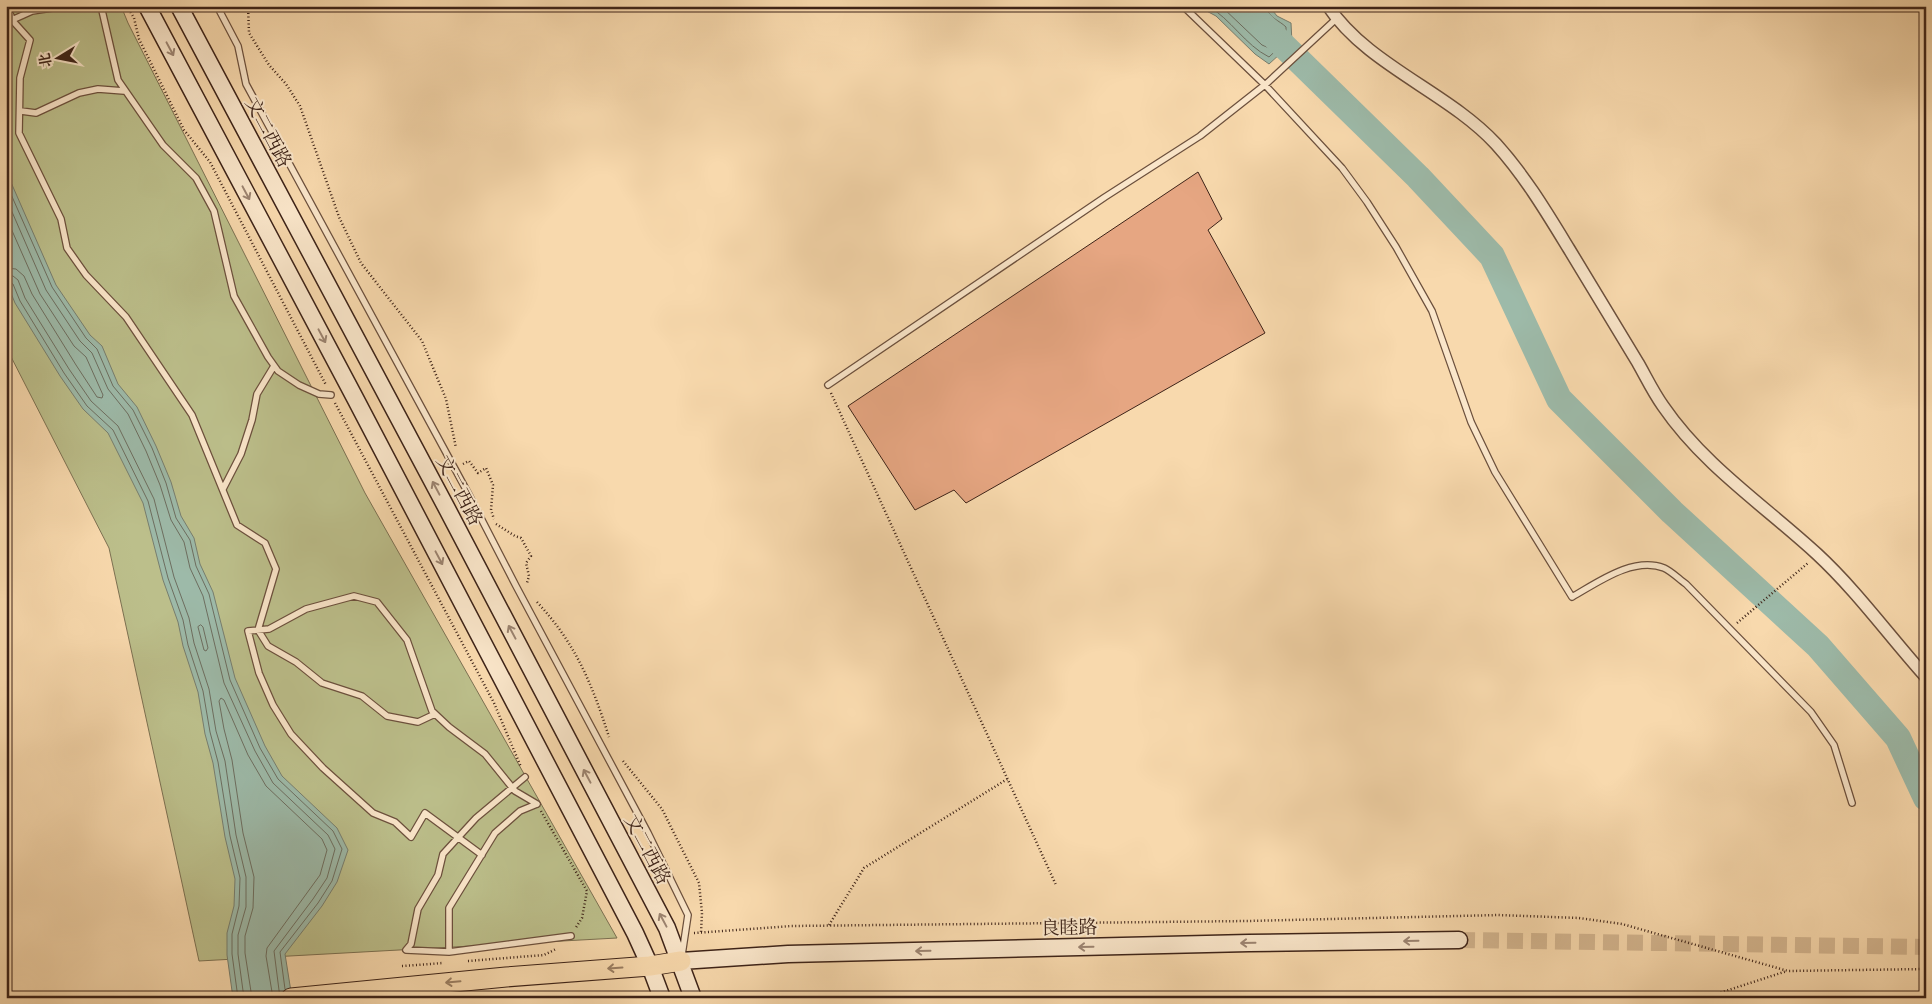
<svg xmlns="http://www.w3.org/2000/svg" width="1932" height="1004" viewBox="0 0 1932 1004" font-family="'Gentium Book Plus','Noto Serif SC',serif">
  <rect width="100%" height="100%" fill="#f8d9ad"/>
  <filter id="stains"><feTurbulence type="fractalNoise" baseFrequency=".004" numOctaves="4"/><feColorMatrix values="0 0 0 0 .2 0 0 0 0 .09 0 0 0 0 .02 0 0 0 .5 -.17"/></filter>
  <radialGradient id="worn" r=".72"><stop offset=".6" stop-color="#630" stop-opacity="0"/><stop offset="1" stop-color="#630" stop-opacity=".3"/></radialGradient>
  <!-- green -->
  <path fill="#bcbf8b" stroke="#7c7152" d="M6,6H121L128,23L365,493L617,938L199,961L109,548L6,347Z"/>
  <!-- water -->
  <path fill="#9dbaa9" stroke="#777e6f" d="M1197,6H1269L1277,16L1291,23L1292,43L1269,64L1255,54L1216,16Z
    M6,171L56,285L90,335L102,346L118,384L137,407L156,446L171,482L181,516L194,538L200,564L213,592L235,678L265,746L282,776L337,828L348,850L337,882L322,906L285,954L292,998H233L227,955V933L234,906L235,879L225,837L213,763L205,734L198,692L183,646L178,622L163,580L143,503L108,433L83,409L60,376L15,303L6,281Z"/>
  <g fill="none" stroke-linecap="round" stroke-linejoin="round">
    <!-- shore -->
    <path stroke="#6d6e60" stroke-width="1" d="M1208,6C1231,19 1245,45 1269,57L1286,41V27C1279,20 1268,18 1266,6
      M1221,6L1262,45L1269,48L1280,38V31C1271,24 1260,19 1259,6
      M1233,6L1266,38H1269L1271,34C1261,28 1253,19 1252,6
      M6,183L52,287L86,338L97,349L113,386L133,410L152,448L166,483L176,518L190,540L196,566L209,594L230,680L260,748L278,779L333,831L342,849L332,881L318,903L280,952L285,989
      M6,198L46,290L80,341L92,353L108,389L128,414L146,451L160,485L171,520L184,542L190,568L203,596L224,683L255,751L273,783L328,835L335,849L327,878L313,899L274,951L280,998
      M6,217L40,294L74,346L86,357L103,395L102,398L97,397L76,365L32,294L24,276L16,269L6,268
      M6,275L13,276L18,280L25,298L69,369L91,401L118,426L154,499L174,577L189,618L194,643L209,689L216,731L225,761L236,835L246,877V907L238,935V954L244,998
      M6,281L13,284L20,301L64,373L87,406L113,430L148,501L168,578L183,620L188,645L203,691L210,732L218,762L230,836L240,878L239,906L232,934V954L238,998
      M201,625L203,627L208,648L206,651L204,650L198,627Z
      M252,998L245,953V936L253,908L254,877L243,833L232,760L224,729L219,701L221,698L224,700L248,755L266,786L322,839L327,850L320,875L267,948L266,956L273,998"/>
    <!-- river -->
    <path stroke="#9dbaa9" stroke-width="26" d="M1243,6L1418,177L1492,256L1559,399L1672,512L1818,646L1898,738L1926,798"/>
  </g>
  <!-- building -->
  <path fill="#e6a682" stroke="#3d2318" d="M1198,172L1222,219L1208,230L1265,333L966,503L954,490L915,510L848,406Z"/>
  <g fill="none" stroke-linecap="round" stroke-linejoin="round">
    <!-- secondary-tunnel -->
    <path stroke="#d3b58f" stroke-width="16" stroke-dasharray="16 8" stroke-linecap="butt" d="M1459,940L1926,947"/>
    <!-- lane casing -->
    <g stroke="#6c503d" stroke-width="8">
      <path id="lane" d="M8,6L12,20L30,40L20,78L19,133L61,219L67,248L86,275L126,317L192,415L237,525L265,543L276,569L258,630L268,646L296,662L322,683L362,696L387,716L418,722L435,714
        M101,6L118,80L163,145L196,178L214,211L234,296L268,357L278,371L299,385L319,394L331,395
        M217,6L238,46L246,84L468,493L516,586L648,833L688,915L682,955
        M1183,6L1265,85L1342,168L1367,202L1396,247L1432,311L1471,422L1495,472L1572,597C1597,583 1633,556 1664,568C1671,571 1679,579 1686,584L1811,712L1834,745L1852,803
        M12,20L32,11L66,6
        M21,111L36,113L79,93L98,89L124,91
        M828,385L1105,197L1200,136L1266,84L1336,19
        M223,489L241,454L252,420L257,394L274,366
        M525,777L476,818L443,854L438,875L418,909L411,944L406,950L449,952L571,936
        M482,855L425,813L411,837L395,822L373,813L323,768L291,734L273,705L259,673L248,631L269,629L306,609L354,596L377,602L407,640L432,711L449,727L485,754L515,791L537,804
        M449,952V908L495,833L520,811L537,804"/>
    </g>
    <!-- street casing -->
    <g stroke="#6c503d" stroke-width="14">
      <path id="street" d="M1328,6C1367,65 1448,92 1496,144C1525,176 1547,213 1569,249C1592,287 1615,325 1638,363C1646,377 1653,392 1663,406C1704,466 1765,506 1817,554C1857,591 1890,637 1926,677"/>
    </g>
    <!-- secondary casing -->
    <g stroke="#3d2318" stroke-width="19">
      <path id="secondary" d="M147,6L355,398L635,933L650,966L662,998
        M179,6L445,505L667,928L693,998
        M681,961L788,954L1249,943L1459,940"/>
    </g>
    <!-- primary casing -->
    <g stroke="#3d2318" stroke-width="21">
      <path id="primary" d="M291,998L506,977L650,966L681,961"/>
    </g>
    <!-- path -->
    <path stroke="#3d2318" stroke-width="2.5" stroke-dasharray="1 2.5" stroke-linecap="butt" d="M127,6L134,18L139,39L184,130L210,162L326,385
      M248,6L249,33L269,65L286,84L300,106L339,217L361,263L422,341L446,399L456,448
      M831,393L1056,885
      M335,403L494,703L521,767
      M463,464L469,461L478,473L486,468L493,485L491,510L494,519
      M496,524L515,536L521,538L531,556L526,563L529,576L527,583
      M537,602C576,644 592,684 609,737
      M1737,623L1808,563
      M623,761L662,809L699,883L702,913L701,932
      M541,811L587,891L582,918L575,929
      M829,925L864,868L1009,778
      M694,933L791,926L1248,921L1498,915L1579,918L1622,924L1788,971L1926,969
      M468,961L544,955L556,949
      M402,966L443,963
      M1704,998L1787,971"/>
    <!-- lane -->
    <use href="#lane" stroke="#fae6ca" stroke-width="5.5"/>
    <!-- street -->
    <use href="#street" stroke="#fae6ca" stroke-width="11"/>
    <!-- secondary -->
    <use href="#secondary" stroke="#fae6ca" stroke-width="16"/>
    <!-- primary -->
    <use href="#primary" stroke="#f8d9ad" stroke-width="19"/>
  </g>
  <!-- one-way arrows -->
  <defs><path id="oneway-shaft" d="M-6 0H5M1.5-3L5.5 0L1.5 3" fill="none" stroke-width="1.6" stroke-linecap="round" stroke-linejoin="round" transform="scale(1.25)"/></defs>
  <g stroke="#9c8471">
    <use href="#oneway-shaft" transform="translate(170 49) rotate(62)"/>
    <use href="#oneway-shaft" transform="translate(246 193) rotate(62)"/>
    <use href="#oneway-shaft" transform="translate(322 336) rotate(62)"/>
    <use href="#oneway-shaft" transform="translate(436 488) rotate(-118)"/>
    <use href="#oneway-shaft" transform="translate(439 558) rotate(62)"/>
    <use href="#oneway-shaft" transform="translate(512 632) rotate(-118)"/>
    <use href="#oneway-shaft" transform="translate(587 776) rotate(-118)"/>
    <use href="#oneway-shaft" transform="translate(663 920) rotate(-118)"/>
    <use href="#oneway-shaft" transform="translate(1411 941) rotate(179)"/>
    <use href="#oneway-shaft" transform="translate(1248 943) rotate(179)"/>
    <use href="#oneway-shaft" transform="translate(1086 947) rotate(179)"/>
    <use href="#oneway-shaft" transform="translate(923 951) rotate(179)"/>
  </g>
  <g stroke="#9a7e62">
    <use href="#oneway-shaft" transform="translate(615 968) rotate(176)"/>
    <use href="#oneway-shaft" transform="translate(453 982) rotate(175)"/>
  </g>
  <g text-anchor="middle" stroke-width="4" stroke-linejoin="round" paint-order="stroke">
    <!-- street labels -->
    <g font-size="19" fill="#3d2318" stroke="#fae6ca">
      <text transform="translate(269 132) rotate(62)" y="7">文二西路</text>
      <text transform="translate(460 490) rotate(62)" y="7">文二西路</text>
      <text transform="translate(648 849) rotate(62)" y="7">文二西路</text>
      <text transform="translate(1069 927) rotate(-1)" y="7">良睦路</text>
    </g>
  </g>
  <!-- margin -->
  <rect width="1932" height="1004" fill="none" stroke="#f8d9ad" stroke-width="25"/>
  <rect x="8" y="8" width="1917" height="989" fill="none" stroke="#3d2318" stroke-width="2.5"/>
  <rect x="12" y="12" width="1907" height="979" fill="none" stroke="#3d2318"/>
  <!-- north arrow -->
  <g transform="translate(58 58) rotate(260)" stroke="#fae6ca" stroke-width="4" paint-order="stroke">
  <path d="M0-4L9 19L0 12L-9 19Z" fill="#3d2318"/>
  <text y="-8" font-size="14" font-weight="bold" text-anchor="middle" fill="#3d2318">北</text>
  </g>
  <rect width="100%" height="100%" filter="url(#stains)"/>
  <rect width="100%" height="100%" fill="url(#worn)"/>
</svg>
